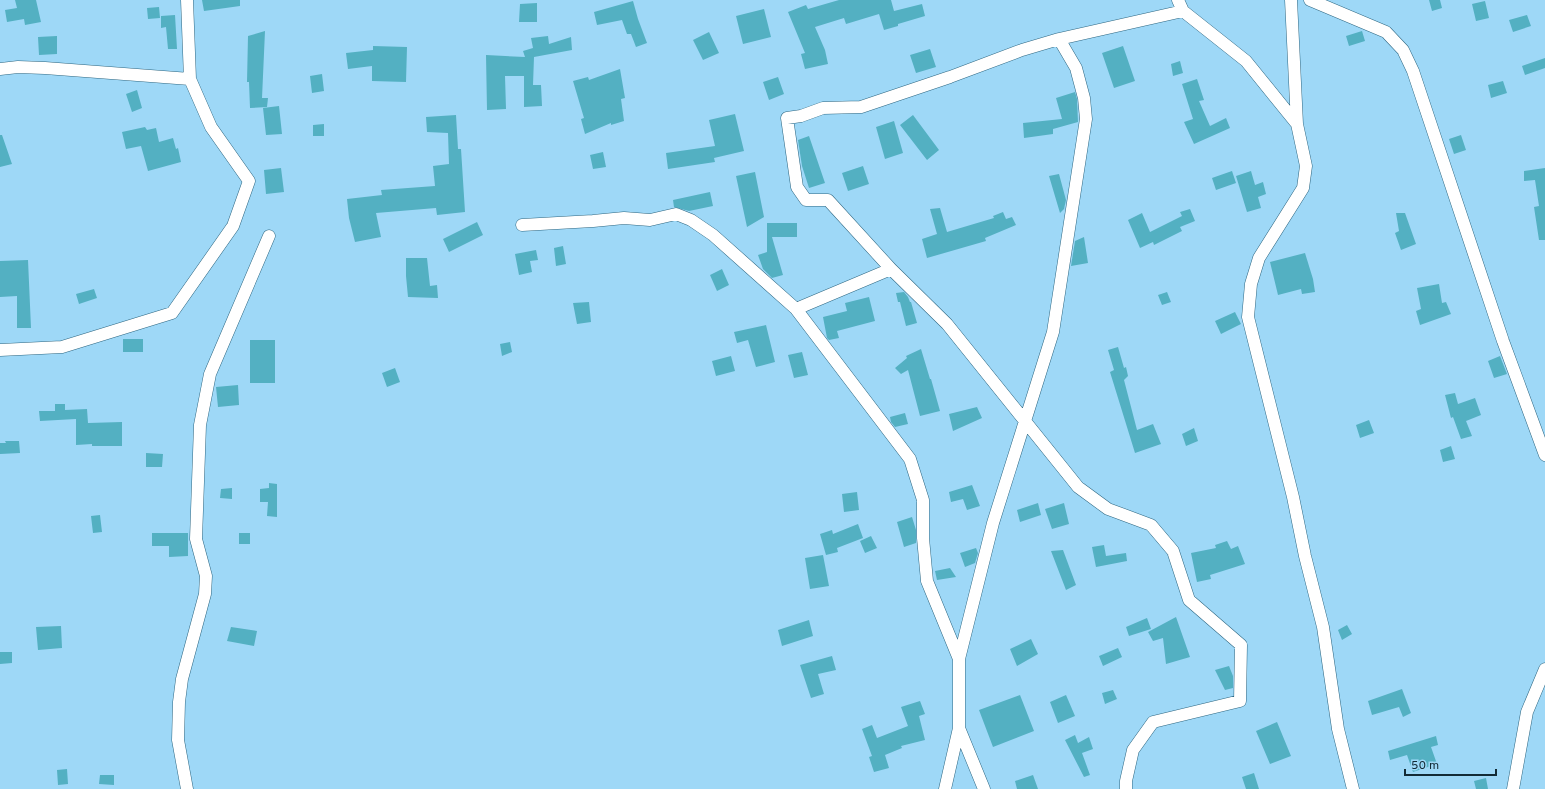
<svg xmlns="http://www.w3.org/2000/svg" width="1545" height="789" viewBox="0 0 1545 789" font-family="Overpass,sans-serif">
  <rect width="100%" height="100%" fill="#9ed8f7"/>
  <!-- building -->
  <path fill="#53b0c2" d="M15,0H36L41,22L25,25L24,19L7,22L5,10L17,8Z
    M202,0H240V6L204,11Z
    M839,0H891L894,11L922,4L925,16L898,24V26L884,30L879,14L846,24L844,18L815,27L825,50L828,64L805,69L801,54L805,53L788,12L806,5L808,9Z
    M1429,0H1440L1442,8L1432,11Z
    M633,1L638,19L647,43L636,47L631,34H627L622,20L597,25L594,12Z
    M1485,1L1489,18L1476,21L1472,4Z
    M537,3V22H519L520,4Z
    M159,7L160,18L148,19L147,8Z
    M764,9L771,37L743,44L736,16Z
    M175,15L177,49H168L166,27L161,28V16Z
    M1527,15L1531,26L1513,32L1509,20Z
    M265,31L262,98H268L267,107L250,108L249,82H247L248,36Z
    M1362,31L1365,41L1349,46L1346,36Z
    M709,32L719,53L703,60L693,40Z
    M57,36V54L39,55L38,37Z
    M548,36L549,44L571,37L572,50L534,57L533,85H541L542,106L524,107V76H505L506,109L487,110L486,55L525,57L523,51L533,48L531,38Z
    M373,46L407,47L406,82L372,81V66L348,69L346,53L373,50Z
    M1123,46L1135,81L1114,88L1102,53Z
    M930,49L936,67L916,73L910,55Z
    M1545,58V68L1525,75L1522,66Z
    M1180,61L1183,73L1173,76L1171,64Z
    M620,69L625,98L621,99L624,121L611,125V123L585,134L581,119L584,118L573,81L588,77L589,80Z
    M322,74L324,91L312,93L310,76Z
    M778,77L784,94L769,100L763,82Z
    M1197,79L1204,100L1199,101L1210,126L1226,118L1230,128L1194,144L1184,122L1193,119L1182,84Z
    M1503,81L1507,93L1491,98L1488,85Z
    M137,90L142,108L132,112L126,94Z
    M1075,92L1077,99L1078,122L1053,129V134L1024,138L1023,123L1062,119L1056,98Z
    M279,106L282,134L266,135L263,108Z
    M735,114L744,151L714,158L715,162L668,169L666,153L715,146L709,120Z
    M456,115L458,149H461L465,212L437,215L436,208L376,213L381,237L355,242L349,218L347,199L382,195L381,190L435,186L433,166L449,164L448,133L427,132L426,117Z
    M913,115L939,150L927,160L900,125Z
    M894,121L903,153L885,159L876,127Z
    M324,124V136H313V125Z
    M145,127L147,130L156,128L159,142L173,138L176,149L178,148L181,162L148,171L141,146L126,149L122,132Z
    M0,135H2L12,164L0,167Z
    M1461,135L1466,150L1454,154L1449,139Z
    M809,136L825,183L809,188L802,166L798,140Z
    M603,152L606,167L593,169L590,155Z
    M863,166L869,184L848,191L842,173Z
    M281,168L284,192L266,194L264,170Z
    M1545,168V240H1539L1534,207L1539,206L1535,180L1524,181V171Z
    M1232,171L1236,183L1216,190L1212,178Z
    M1251,171L1255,185L1263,182L1266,194L1258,197L1261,208L1247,212L1236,176Z
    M755,172L764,217L747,227L736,176Z
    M1059,174L1066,200L1064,209L1060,213L1049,176Z
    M710,192L713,206L689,211L674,207L673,200Z
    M940,208L947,232L994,218L993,216L1003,212L1006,219L1012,217L1016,225L985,238L986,241L927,258L922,239L937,234L930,209Z
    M1190,209L1195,221L1180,227L1182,231L1154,245L1153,242L1140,248L1128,220L1142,213L1150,232L1182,216L1180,212Z
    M1396,213H1405L1416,244L1401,250L1395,233L1399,231Z
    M477,222L483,235L449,252L443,239Z
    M767,223H797V237H772L783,275L772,278L763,269L758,255L767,252Z
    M1084,237L1088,263L1071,266L1075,241Z
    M563,246L566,264L556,266L554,248Z
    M536,250L538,260L530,261L532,272L519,275L515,254Z
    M1305,253L1313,279L1315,292L1302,294L1301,289L1278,295L1270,262Z
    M406,258H427L430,286L437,285L438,298L408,297L406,276Z
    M28,260L31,328H17V296L0,297V261Z
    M722,269L729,285L717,291L710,275Z
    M1439,284L1442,303L1446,302L1451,314L1420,325L1416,311L1421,309L1417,288Z
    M94,289L97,298L79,304L76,294Z
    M904,292L908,297L910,302H911L917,323L906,326L900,302H898L896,293Z
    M1167,292L1171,302L1162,305L1158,295Z
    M869,297L875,321L837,331L839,338L829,340L827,338L823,317L847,311L845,303Z
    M589,302L591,322L577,324L573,303Z
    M1235,312L1241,324L1221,334L1215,321Z
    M766,325L775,362L756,367L748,340L737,343L734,332Z
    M123,339H143V352H123Z
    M250,340H275V383H250Z
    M510,342L512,352L502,356L500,344Z
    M1118,347L1124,368L1126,367L1128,376L1124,380L1137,430L1153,424L1161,444L1135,453L1110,372L1114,370L1108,350Z
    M921,349L930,379H931L940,411L920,416L908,370L901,374L895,368L907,358L906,356Z
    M802,352L808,375L794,378L788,355Z
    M731,356L735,371L716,376L712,361Z
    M1500,356L1507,374L1494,378L1488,361Z
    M395,368L400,382L387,387L382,373Z
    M238,385L239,405L218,407L216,387Z
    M1455,393L1458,404L1475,398L1481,415L1466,421L1472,436L1461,439L1453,417L1451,418L1445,395Z
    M55,404H65V410L87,409L88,423L122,422V446H92V444L76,445V419L40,421L39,411H55Z
    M977,407L982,418L953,431L949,414Z
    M905,413L908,424L895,427L891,422L890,417Z
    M1369,420L1374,433L1360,438L1356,425Z
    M1194,428L1198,441L1186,446L1182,434Z
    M5,441H19L20,453L0,454V443H6Z
    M1451,446L1455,459L1443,462L1440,450Z
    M146,453L163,454L162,467H146Z
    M269,483L277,484V517L267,516L268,502H260V489L269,488Z
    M972,485L980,506L967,510L963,499L951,502L949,492Z
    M232,488V499L220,498L221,489Z
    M857,492L859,510L844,512L842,494Z
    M1038,503L1041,515L1020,522L1017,510Z
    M1064,503L1069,524L1052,529L1045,509Z
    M100,515L102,532L93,533L91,516Z
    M912,517L916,530V543L904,547L897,522Z
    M858,524L863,538L837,548L838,552L826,555L820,534L832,530L833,534Z
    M152,533H188V556L169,557V546H152Z
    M239,533H250V544H239Z
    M871,536L877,548L865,553L860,541Z
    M1227,541L1231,549L1238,546L1245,564L1210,575L1211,579L1197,582L1191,553L1216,548L1215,545Z
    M1104,545L1106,556L1126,553L1127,561L1096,567L1092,547Z
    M976,548L978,553L975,563L965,567L960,553Z
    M1063,550L1076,585L1066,590L1051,551Z
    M823,555L829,586L810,589L805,558Z
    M950,568L956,577L937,580L935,571Z
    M1176,617L1190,657L1166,664L1163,638L1153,641L1148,632Z
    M1147,618L1151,629L1129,636L1126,627Z
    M809,620L813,636L782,646L778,630Z
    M1347,625L1352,634L1342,640L1338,630Z
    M61,626L62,648L38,650L36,627Z
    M231,627L257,631L254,646L227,641Z
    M1031,639L1038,654L1017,666L1010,649Z
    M1118,648L1122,657L1103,666L1099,656Z
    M0,652H12V663L0,664Z
    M832,656L836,670L818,674L824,694L811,698L800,665Z
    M1229,666L1233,676V688L1225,690L1215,670Z
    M1402,689L1411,713L1403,717L1399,707L1372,715L1368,701Z
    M1113,690L1117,699L1105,704L1102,693Z
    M1020,695L1034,731L993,747L979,710Z
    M1066,695L1075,716L1058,723L1050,702Z
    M920,701L925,714L919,716L925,740L901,746L902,748L885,755L889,768L874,772L869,757L872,756L862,729L872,725L877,738L908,726L901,707Z
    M1277,722L1291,756L1270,764L1256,731Z
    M1075,735L1078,743L1089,737L1093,749L1082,753L1090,775L1084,777L1065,740Z
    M1436,736L1438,745L1431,747L1437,764L1413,772L1407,755L1390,760L1388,751Z
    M67,769L68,784L58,785L57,770Z
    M1254,773L1259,789H1246L1242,777Z
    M100,775H114V785L99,784Z
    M1033,775L1038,789H1017L1015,781Z
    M1486,778L1488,789H1476L1474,781Z"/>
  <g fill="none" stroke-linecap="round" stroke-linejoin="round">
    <!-- street casing -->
    <g stroke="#2e6782" stroke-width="13">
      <path id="street" d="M187,0L190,79
        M1178,0L1183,11L1246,61L1297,124L1306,166L1303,188L1259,258L1251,284L1248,317L1293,497L1305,556L1323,627L1338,729L1353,789
        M1291,0L1297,124
        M1310,0L1386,32L1403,50L1413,71L1503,341L1545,455
        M0,69L18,67L45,68L190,79L211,127L249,181L233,226L172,313L62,347L0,350
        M522,225L593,221L624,218L650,220L676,214L691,220L713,235L796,309L910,459L923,500V538L927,581L959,659
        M796,309L891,269
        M959,728L984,789
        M187,789L178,740L179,702L182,679L205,594L206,576L196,539L200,425L210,374L269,236
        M945,789L959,728V659L993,523L1053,332L1086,119L1084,98L1076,68L1059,39
        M1126,789V781L1133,750L1153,722L1240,701L1241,645L1189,600L1173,551L1151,525L1108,509L1078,487L947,324L891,269L828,200H806L797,187L787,118L801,116L823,108L861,107L950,77L1022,50L1059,39L1183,11
        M1513,789L1527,712L1545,669"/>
    </g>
    <!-- street -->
    <use href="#street" stroke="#fff" stroke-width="12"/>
  </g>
  <!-- scale -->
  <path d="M1405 769v6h91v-6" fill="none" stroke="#132b36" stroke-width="2"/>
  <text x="1411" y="769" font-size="12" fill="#132b36" stroke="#9ed8f7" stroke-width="3" paint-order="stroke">50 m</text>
</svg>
